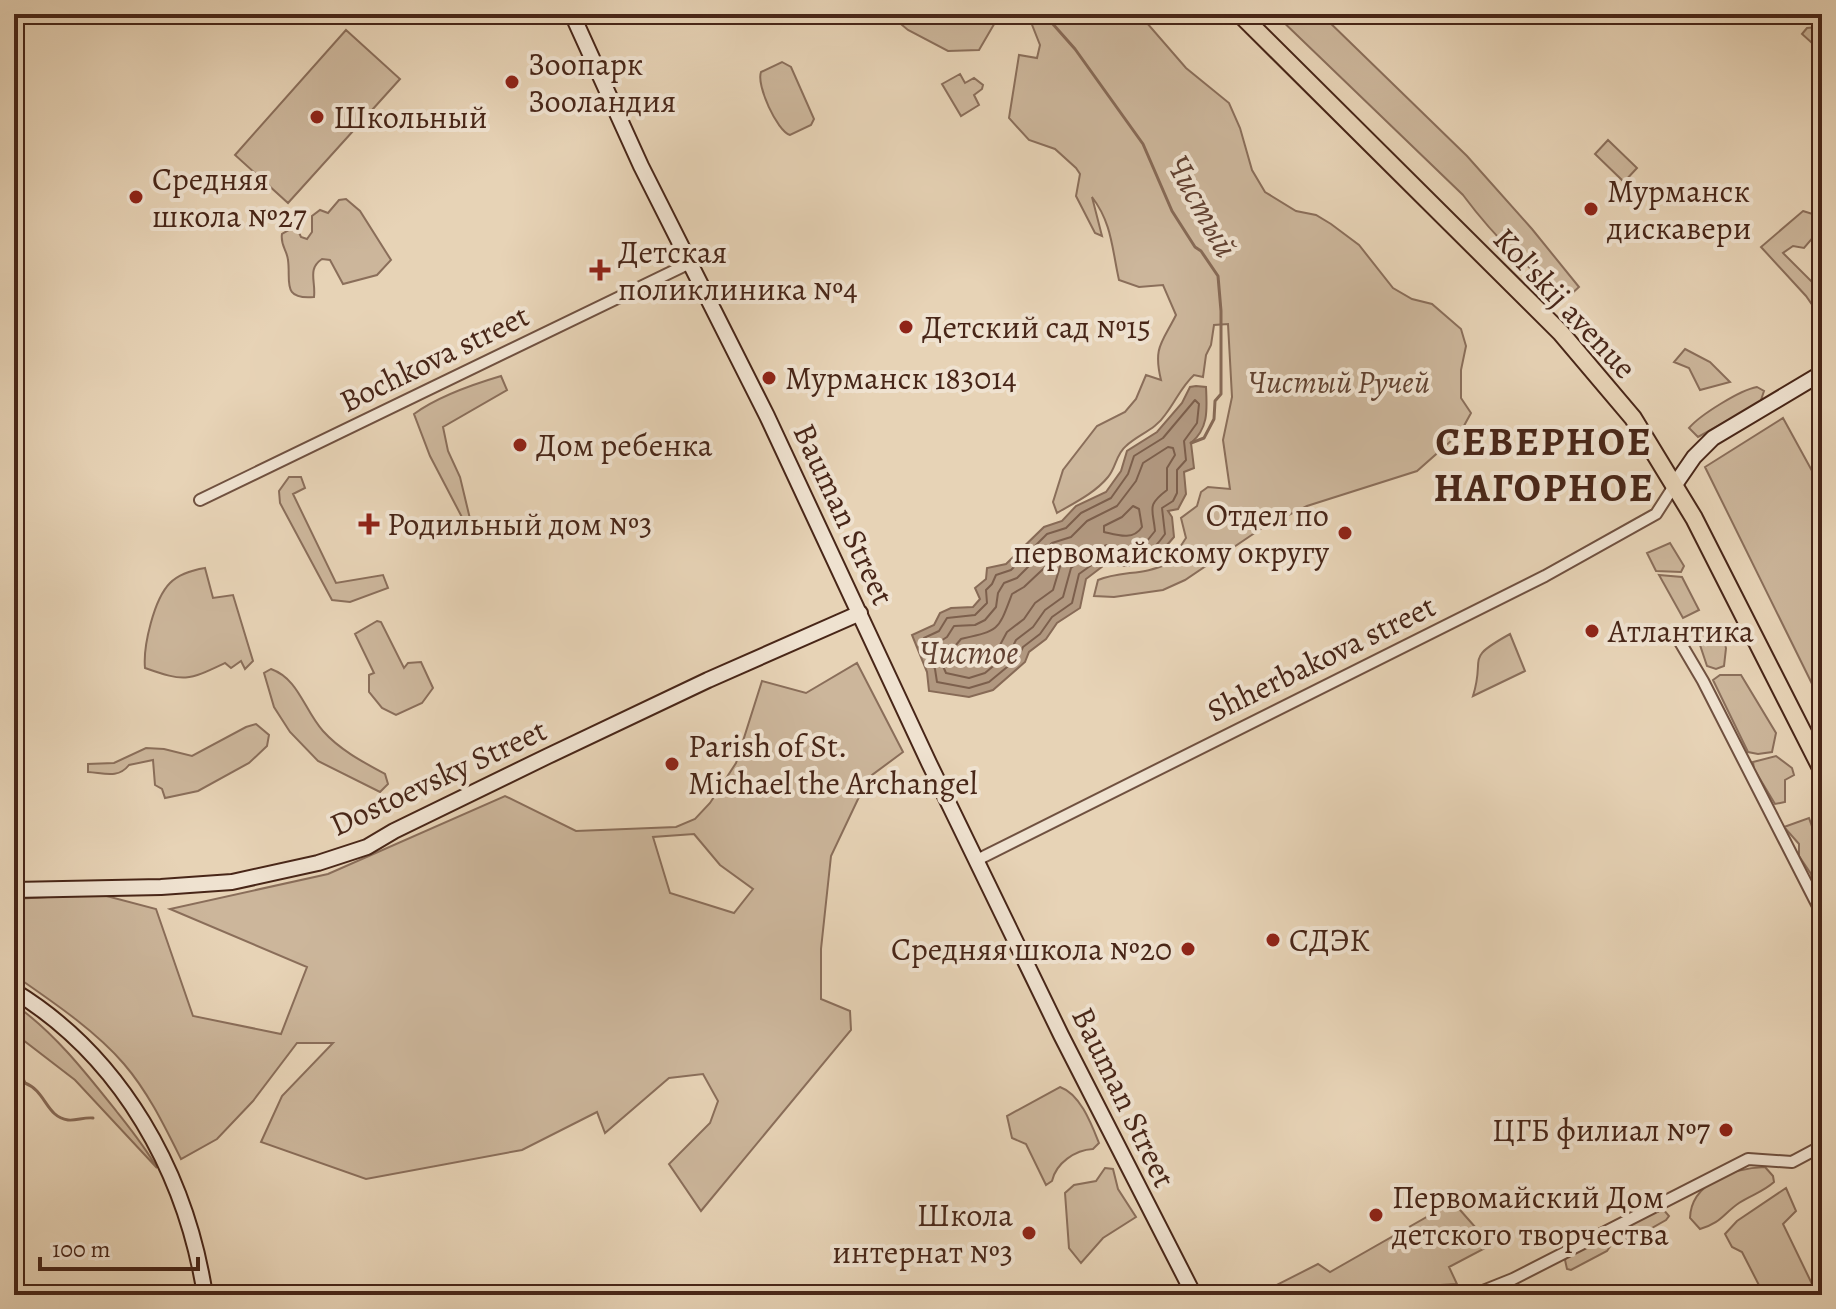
<svg xmlns="http://www.w3.org/2000/svg" width="1836" height="1309" viewBox="0 0 1836 1309" font-family="Alegreya,serif">
  <rect width="100%" height="100%" fill="#e7d3b6"/>
  <filter id="stains"><feTurbulence type="fractalNoise" baseFrequency=".0025" numOctaves="4"/><feColorMatrix values="0 0 0 0 .2 0 0 0 0 .09 0 0 0 0 .02 0 0 0 .5 -.17"/></filter>
  <radialGradient id="worn" r=".72"><stop offset=".6" stop-color="#630" stop-opacity="0"/><stop offset="1" stop-color="#630" stop-opacity=".3"/></radialGradient>
  <!-- green -->
  <path fill="#ccb69b" stroke="#8a6e5a" stroke-width="2" fill-rule="evenodd" d="M889,14H1000L979,50L948,51L908,30Z
    M1031,14H1132L1147,23L1186,68L1229,103L1240,128L1252,170L1265,192L1296,211L1316,215L1331,224L1359,245L1393,288L1412,299L1432,304L1461,329L1466,346L1461,370V398L1471,413L1460,433L1417,471L1307,506L1262,528L1185,580L1163,590L1114,597L1094,596L1098,580C1119,571 1146,575 1166,564C1174,560 1180,546 1186,538L1181,518L1197,506L1201,492L1208,487L1230,489L1223,440L1232,397L1228,324L1214,325L1211,345L1206,355L1203,377L1194,375C1181,387 1176,401 1165,415C1155,430 1139,434 1126,446C1116,454 1116,468 1108,477C1095,493 1074,503 1057,513L1053,502L1063,470L1097,426L1125,412L1136,399L1146,375L1161,380C1153,347 1162,343 1176,315L1163,285L1139,287L1119,280C1112,249 1112,223 1092,197L1102,236L1095,233L1076,196L1080,174L1076,168L1055,149L1029,140L1009,118L1019,55L1037,58L1040,45L1029,17Z
    M1275,14H1321L1467,156L1532,229L1579,287L1567,298C1528,270 1492,234 1463,195Z
    M1817,27L1822,32V52L1802,34L1807,28Z
    M346,30L400,79L288,203L235,155Z
    M782,62L791,67L814,119L811,125L790,135C777,131 756,85 761,72Z
    M960,74L965,83L974,78L983,85L982,89L974,95L979,105L961,116L942,84Z
    M1608,140L1637,168L1624,182L1595,154Z
    M346,199L360,211L391,260L377,275L343,284L330,260L322,259C307,269 316,281 314,297C281,300 291,281 288,260C287,250 280,245 282,234L296,226L301,237L307,239L312,232V216L320,210L328,213L339,200Z
    M1803,211L1819,216L1822,227L1804,248L1793,246L1783,253L1814,284L1822,287V319L1806,296L1761,247Z
    M1685,349L1710,362L1730,382L1700,390L1689,368L1674,362Z
    M501,376L507,390L443,427L448,451L460,477L471,523H465L430,456L414,414C437,397 474,384 501,376Z
    M1757,387L1764,391L1760,403L1698,437L1689,428C1700,415 1740,390 1757,387Z
    M1783,418L1822,489V704L1705,467Z
    M289,477H301L305,488L293,494L336,583L383,575L388,588L350,602L332,600L280,503L279,491Z
    M1670,543L1684,566L1681,572L1656,571L1647,553Z
    M205,568L213,598L233,595L253,661L245,669L241,661L231,668L225,663C187,681 185,682 145,668C143,646 154,599 170,583C179,574 193,570 205,568Z
    M1659,575L1682,577L1699,610L1683,618Z
    M377,621L381,622L404,668L408,663L421,662L433,688L422,703L396,715L382,708L369,692V675L374,673L355,634Z
    M1707,624L1719,629L1726,648L1724,666L1716,669L1707,666L1698,639L1701,628Z
    M1510,634L1525,671L1473,696C1486,655 1463,660 1510,634Z
    M857,663L903,752L868,778L831,856L821,949V999L850,1011L851,1030L701,1211L669,1164L710,1123L718,1101L703,1074L669,1078L605,1133L597,1112L522,1150L366,1179L261,1142L282,1096L333,1043H297L253,1101L217,1139L181,1159C164,1125 148,1092 124,1064C95,1030 50,1000 14,975V899L99,894L156,909L193,1016L281,1034L307,967L170,909L328,874L505,796L576,831L676,827L695,819L710,803L736,763L762,681L806,693ZM694,834L720,865L753,889L734,913L670,893L653,837Z
    M271,669C299,679 304,710 323,731C340,750 363,762 385,774L388,784L380,792L318,761L290,732L281,718L274,707L264,673Z
    M1720,675H1741L1776,733L1772,752L1758,754L1748,752L1713,680Z
    M256,724L269,735L267,746L249,763L198,791L165,798L162,789L155,785L153,760L129,765C118,779 104,773 88,772V764L114,763L146,748L164,749L192,756L246,727Z
    M1776,756L1792,768L1794,775L1785,780V802L1775,804L1754,769L1753,762Z
    M1809,818L1822,855V890L1814,888L1811,874L1799,856V844L1784,827Z
    M14,1004C55,1033 86,1073 117,1112C132,1131 145,1147 157,1168L75,1080L14,1033Z
    M1060,1087C1080,1094 1091,1123 1099,1143L1093,1149C1075,1150 1056,1163 1052,1181L1046,1185L1026,1144L1012,1138L1007,1116Z
    M1765,1167L1773,1176L1774,1182C1763,1192 1751,1195 1739,1203C1723,1214 1721,1223 1700,1229L1690,1218C1691,1182 1735,1168 1765,1167Z
    M1105,1168L1113,1169L1118,1189L1136,1217L1103,1238L1081,1263L1069,1248L1065,1193L1074,1185L1096,1181Z
    M1786,1188L1796,1211L1783,1224L1814,1288L1800,1295H1764L1742,1252L1732,1247L1725,1234L1737,1221Z
    M1453,1202L1491,1245L1449,1267L1457,1284L1424,1286L1408,1295H1257L1318,1264L1330,1272Z
    M1662,1208L1669,1216L1666,1220L1627,1242L1623,1228Z
    M1601,1238L1613,1242L1607,1251L1571,1270L1567,1269L1565,1260L1567,1256Z"/>
  <!-- water -->
  <path fill="#b19880" stroke="#876a56" stroke-width="2" d="M1196,386L1206,387C1207,409 1209,428 1191,443L1194,468L1184,472L1186,494L1178,509L1168,511L1172,517L1174,537C1153,562 1140,572 1107,563L1086,579L1080,608L1057,623L1046,639L1029,652L1025,662L993,690L969,697L929,691L927,672L912,635L934,625L940,613L951,608L973,607L980,599L975,588L986,579L987,568L1006,564L1044,527L1062,521L1076,506L1106,492L1121,471L1127,451L1157,432L1182,403L1190,387Z"/>
  <g fill="none" stroke-linecap="round" stroke-linejoin="round">
    <!-- shore -->
    <path stroke="#7c5f4c" stroke-width="2" d="M1195,400L1199,404L1197,423L1184,441L1186,460L1177,470V493L1173,501L1162,508L1165,534C1144,564 1136,557 1104,556L1079,574L1072,603L1052,617L1040,634L1023,647L1018,658L989,682L969,688L937,682L935,669L923,642L924,638L939,631L947,618L975,615L987,603L986,590L992,584L996,575L1011,570L1047,534L1066,528L1081,513L1111,498L1128,474L1134,456L1163,438Z
      M1168,447L1173,448L1175,455L1167,468V490C1146,506 1153,508 1155,531L1147,541L1136,548L1124,549L1107,545L1096,549L1071,568L1063,597L1045,610L1033,627L1016,640L1010,652L985,673L969,678L946,673L935,648L936,644L947,637L954,626L975,625L985,620L996,607L998,593L1004,583L1017,578L1052,543L1071,537L1087,521L1117,506L1136,481L1143,463Z
      M1133,506L1139,509L1142,527C1133,541 1117,535 1104,532V526L1122,517Z
      M1058,555L1062,560L1053,590L1035,603L1024,619L1007,632L1000,645L978,663L968,665L956,662L951,651L961,639C1000,630 998,631 1012,594L1024,587Z"/>
    <!-- stream -->
    <path stroke="#876a56" stroke-width="3" d="M1044,14L1075,49L1143,144L1172,211L1195,247L1201,251L1218,276L1221,311V394L1215,401L1214,419L1204,438L1191,443
      M14,1069L21,1074L25,1083C46,1091 46,1117 68,1120C76,1121 84,1117 93,1118"/>
    <!-- street casing -->
    <g stroke="#705140" stroke-width="14">
      <path id="street" d="M200,500L690,263
        M1680,642L1703,681L1822,914
        M977,860L1545,576L1656,514L1674,486
        M1473,1295L1513,1279L1748,1159L1792,1162L1822,1146"/>
    </g>
    <!-- secondary casing -->
    <g stroke="#482618" stroke-width="18">
      <path id="secondary" d="M572,14L641,166L767,416L929,763L1061,1035L1194,1295
        M1674,486L1694,457L1713,438L1822,373
        M14,890L161,887L232,882L318,863L367,847L394,831L548,756L708,680L860,613
        M14,991C122,1057 186,1173 205,1295"/>
    </g>
    <!-- primary casing -->
    <g stroke="#482618" stroke-width="20">
      <path id="primary" d="M1240,14L1561,333L1633,418L1694,518L1822,770"/>
    </g>
    <!-- street -->
    <use href="#street" stroke="#efe2d0" stroke-width="10"/>
    <!-- secondary -->
    <use href="#secondary" stroke="#efe2d0" stroke-width="14"/>
    <!-- primary -->
    <use href="#primary" stroke="#e7d3b6" stroke-width="16"/>
  </g>
  <!-- markers -->
  <g fill="#8f2418" stroke="#efe2d0" stroke-width="3">
    <circle cx="512" cy="82" r="8"/>
    <circle cx="317" cy="117" r="8"/>
    <circle cx="136" cy="197" r="8"/>
    <circle cx="1591" cy="209" r="8"/>
    <path d="M596 258h8v8h8v8h-8v8h-8v-8h-8v-8h8z"/>
    <circle cx="906" cy="327" r="8"/>
    <circle cx="769" cy="378" r="8"/>
    <circle cx="520" cy="445" r="8"/>
    <path d="M365 512h8v8h8v8h-8v8h-8v-8h-8v-8h8z"/>
    <circle cx="1345" cy="533" r="8"/>
    <circle cx="1592" cy="631" r="8"/>
    <circle cx="672" cy="764" r="8"/>
    <circle cx="1273" cy="940" r="8"/>
    <circle cx="1188" cy="949" r="8"/>
    <circle cx="1726" cy="1130" r="8"/>
    <circle cx="1376" cy="1215" r="8"/>
    <circle cx="1029" cy="1233" r="8"/>
  </g>
  <g text-anchor="middle" stroke-width="8" stroke-linejoin="round" paint-order="stroke">
    <!-- poi labels -->
    <g font-size="32" fill="#482618" stroke="#efe2d0" text-anchor="start">
      <text x="528" y="75">Зоопарк<tspan x="528" dy="37">Зооландия</tspan></text>
      <text x="333" y="128">Школьный</text>
      <text x="152" y="190">Средняя<tspan x="152" dy="37">школа №27</tspan></text>
      <text x="1607" y="202">Мурманск<tspan x="1607" dy="37">дискавери</tspan></text>
      <text x="618" y="263">Детская<tspan x="618" dy="37">поликлиника №4</tspan></text>
      <text x="922" y="338">Детский сад №15</text>
      <text x="785" y="389">Мурманск 183014</text>
      <text x="536" y="456">Дом ребенка</text>
      <text x="1329" y="526" text-anchor="end">Отдел по<tspan x="1329" dy="37">первомайскому округу</tspan></text>
      <text x="387" y="535">Родильный дом №3</text>
      <text x="1608" y="642">Атлантика</text>
      <text x="688" y="757">Parish of St.<tspan x="688" dy="37">Michael the Archangel</tspan></text>
      <text x="1289" y="951">СДЭК</text>
      <text x="1172" y="960" text-anchor="end">Средняя школа №20</text>
      <text x="1710" y="1141" text-anchor="end">ЦГБ филиал №7</text>
      <text x="1392" y="1208">Первомайский Дом<tspan x="1392" dy="37">детского творчества</tspan></text>
      <text x="1013" y="1226" text-anchor="end">Школа<tspan x="1013" dy="37">интернат №3</tspan></text>
    </g>
    <!-- street labels -->
    <g font-size="32" fill="#482618" stroke="#efe2d0">
      <text transform="translate(1565 303) rotate(47)" y="11">Kol'skij avenue</text>
      <text transform="translate(434 358) rotate(-26)" y="11">Bochkova street</text>
      <text transform="translate(844 514) rotate(65)" y="11">Bauman Street</text>
      <text transform="translate(1321 658) rotate(-26)" y="11">Shherbakova street</text>
      <text transform="translate(438 777) rotate(-25)" y="11">Dostoevsky Street</text>
      <text transform="translate(1124 1097) rotate(64)" y="11">Bauman Street</text>
    </g>
    <!-- park labels -->
    <g font-size="32" font-style="italic" fill="#624332" stroke="#efe2d0">
      <text x="1339" y="393">Чистый Ручей</text>
    </g>
    <!-- water labels -->
    <g font-size="34" font-style="italic" fill="#624232" stroke="#efe2d0">
      <text transform="translate(1203 206) rotate(61)" y="12">Чистый</text>
      <text x="969" y="664">Чистое</text>
    </g>
    <!-- district labels -->
    <g font-size="40" font-weight="bold" letter-spacing="2" fill="#482618" stroke="#efe2d0">
      <text x="1544" y="455">СЕВЕРНОЕ<tspan x="1544" dy="46">НАГОРНОЕ</tspan></text>
    </g>
  </g>
  <!-- margin -->
  <rect width="1836" height="1309" fill="none" stroke="#e7d3b6" stroke-width="48"/>
  <rect x="16" y="16" width="1804" height="1277" fill="none" stroke="#482618" stroke-width="4"/>
  <rect x="24" y="24" width="1788" height="1261" fill="none" stroke="#482618" stroke-width="2"/>
  <!-- scale -->
  <path d="M40 1257v12h158v-12" fill="none" stroke="#482618" stroke-width="4"/>
  <text x="52" y="1257" font-size="24" fill="#482618" stroke="#efe2d0" stroke-width="6" paint-order="stroke">100 m</text>
  <rect width="100%" height="100%" filter="url(#stains)"/>
  <rect width="100%" height="100%" fill="url(#worn)"/>
</svg>
